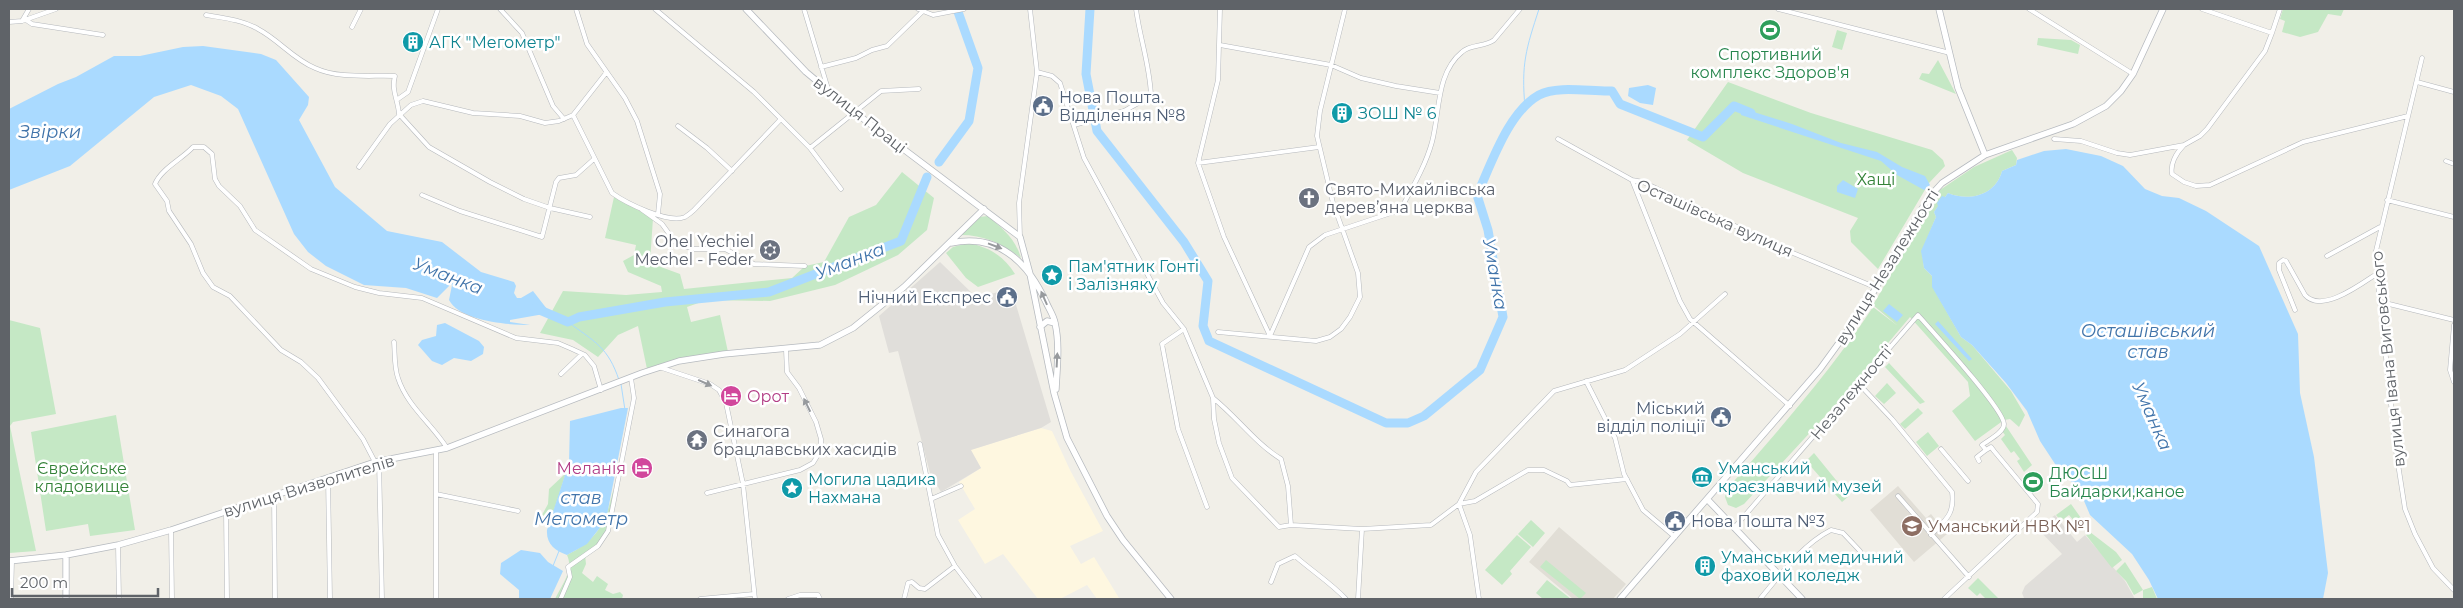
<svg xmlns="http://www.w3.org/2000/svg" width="2463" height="608" font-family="Montserrat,sans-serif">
  <rect width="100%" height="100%" fill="#f1efe8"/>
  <path fill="#fef7e0" d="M1041,428l11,3 18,39 33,61 -33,15 11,18 13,-7 25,41 -2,1h-20l-10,-14 -27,14h-22l-35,-45 -18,10 -27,-44 17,-11 -16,-27 22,-14 -11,-18z"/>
  <path fill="#e0deda" d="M940,262l35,34 6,1 30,-9 40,134 -10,6 -70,22 10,18 -40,24 -11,-19 -32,-122 -9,2 -10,-37z
    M2055,515l22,27 8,-7 40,46 10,18 -111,-1 -2,-5 3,-7 37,-32 -25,-26z"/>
  <path fill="#e1ded6" d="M1898,486l28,32 5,-4 16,20 -33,28 -44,-52z
    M1559,527l67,57 -13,15h-40l-44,-37z"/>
  <path fill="#c5e8c5" d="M2283,9h61l-3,7 -13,-2 -10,18 -18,5 -18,-5 3,-11 -5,-2z
    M1837,30l10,3 -5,17 -10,-3z
    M2038,38l33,2 9,5 -2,9 -41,-9z
    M1938,60l18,34 -37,-15 3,-6 7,1z
    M1728,82l83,31 121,37 11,10 2,6 -16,17 -51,86 -27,-27 -1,-11 8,-13 -115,-45 -56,-33z
    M2012,150l5,8 -1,7 -14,6c-6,24 -33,31 -54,22l-14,19 2,5 -14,34 2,17 8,8 3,15 26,46 11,8 39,46 14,24 -6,12 -9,-8 -6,1 -29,21 -23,-30 18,-15 -2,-14 -58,-65 -70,83 -96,104 -8,4 -8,-3 -3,-8 2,-8c52,-59 103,-117 146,-182l25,19 -25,-21 67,-115 34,-23z
    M902,172l32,26 -7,32 -29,25 -63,30 -65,16 -63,-1 -20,7 4,15 29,-7 8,37 -81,17 -9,-43 -20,9 -20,22 -25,-17 -33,-7 23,-42 63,4 36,-3 -1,-6 -33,-14 -5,-11 11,-6 2,-10 -31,-7 9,-41 39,21 -3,45 30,11 4,15 108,-11 13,-12 19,-4 25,-45 27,-12z
    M988,216c15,13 27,22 33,42 -18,-14 -37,-23 -60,-23l18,-18z
    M968,243c21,4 36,13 47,31l-37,13 -12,-9 -20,-25 7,-6z
    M9,320l31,8 16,86 -43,8 -3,4 26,125 -27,2z
    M1889,363l36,39 -5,2 -35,-37z
    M1887,383l9,10 -12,11 -9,-8z
    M1918,408l5,5 -18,16 -5,-5z
    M116,415l19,115 -45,6 -2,-12 -42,7 -15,-99z
    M2006,426l26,39 -8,7 -7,-11 3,-2 -6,-8 -3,2 -10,-14 4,-4 -3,-4z
    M1928,432l11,14 -12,10 -11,-14z
    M1814,453l35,43 -7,6 -36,-41z
    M566,473l-15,46 -9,-4 6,-11 1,-15z
    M613,491l3,1 -10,46 -21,17 1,9 -4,9 11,9 4,-6 11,8 -3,6 8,4 7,-2 3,3 -1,4h-67c7,-14 19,-29 12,-44 31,-16 38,-31 46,-64z
    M2071,504l10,14 -6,4 -6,-7 -8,6 -5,-6z
    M1531,520l14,13 -12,14 -15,-13z
    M2090,532l26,20 6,8 -10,8 -26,-33z
    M1517,535l14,12 -21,24 2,3 -10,11 -17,-15z
    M1546,560l40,33 -6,6 -40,-32z
    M2125,562l18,28 9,-3 5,12h-14v-9l-9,5 -8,-14 -10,-10z
    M1978,578l21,21h-13l-6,-6 -3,3 -9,-8z
    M1547,580l24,19h-28l-7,-6z"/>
  <path fill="#aadaff" d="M203,46l58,8 15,6 33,37 -1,8 -9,15 36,67 52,44 55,11 39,30 33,10 2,4 -2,7 3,5h4l12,-7 14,18 -3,5 -34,6v2l20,3c-22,0 -70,-4 -81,-25l3,-15 -1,-1 -14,14 -31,-10 -42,-3 -38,-19 -18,-14 -14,-18 -56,-125 -17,-13 -30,-11 -37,12 -84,69 -61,24v-81l49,-25 18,-7 38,-21h26l43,-9z
    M1648,85l8,3 -3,17 -13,-2 -12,-7 1,-8z
    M1741,108l51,16 49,19 36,9 25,15 23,9 5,9 -6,5 -27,-15 -16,-14 -140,-46z
    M2066,149l35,7 22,10 22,23 17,7 17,2 27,13 53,35 39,88 2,59 14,64 14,116 -5,26h-165l-9,-19 -17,-26 -42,-39 -11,-26 -20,-19 -19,-29 -13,-30 -21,-28 -34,-38 -11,-8 -29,-50v-11l-8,-8 -3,-17 15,-34 -2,-5 4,-6 -1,-3 5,-7 3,1 3,-4c21,9 48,2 54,-22l14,-6 1,-5 27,-9z
    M1843,180l15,9 -3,9 -18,-6v-6z
    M1889,304l14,11 -6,7 -14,-11z
    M1938,321l34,38 -3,2 -34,-37z
    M445,323l34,18 5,6 -1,7 -12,7 -17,-3 -12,7 -10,-4 -14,-16 4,-5 14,-4 1,-11z
    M621,408h7l-22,112 -19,24 -20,11c-12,-4 -21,-11 -20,-25l22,-67 1,-42z
    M521,550l19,3 8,9 15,9 -13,28h-31v-9l-19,-16 1,-11z"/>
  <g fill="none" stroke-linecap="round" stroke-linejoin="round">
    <path stroke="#aadaff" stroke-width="1" d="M1525,107c-4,-43 1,-58 14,-98
      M568,322c27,20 40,25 51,58
      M621,384l4,26
      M553,566l6,-15"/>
    <path stroke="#aadaff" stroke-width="9" d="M1090,9l-4,65 11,57 87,111 24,39 -5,45 6,15 177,82h22l16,-7 56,-46 23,-53 -15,-87 -11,-35c14,-30 31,-83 62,-100 19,-10 52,-3 73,-4l8,13 83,33 31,-31 17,7
      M939,162l30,-41 9,-53 -21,-59
      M535,308l33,14 11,-5 86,-15 104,-10 132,-51 26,-64"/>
    <g stroke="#b5b8bc" stroke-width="5">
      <path id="street" d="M500,9l22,24 31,73 11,13
        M576,9l11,35 38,54 12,23 23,73 -2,20
        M655,9l99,83 56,56 31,41
        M804,9l24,80
        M918,9l15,6 31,-6
        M1220,9l-2,71 -20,83 26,74 46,99
        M1778,9l172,44
        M2029,9l104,65
        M2202,9l70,24 8,-24
        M206,15c18,3 37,5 52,14 21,11 35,30 57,39 24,11 55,7 80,8 -4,14 3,24 4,38l30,33 61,35 34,17 26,9 40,9
        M26,20l6,4 71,11
        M22,21l7,-12
        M9,22l13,-1 34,-12
        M352,27l9,-18
        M1220,45l111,20 30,13 35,8 44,7
        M2422,58l-47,197 21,196 9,58 10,25 18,34 21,22
        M821,67l35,-9 16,-8 15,-4 35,-34
        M1037,72l15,4 8,7 24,75 79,145 21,26 29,69 1,21 5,24 13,35 47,49 12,-2 71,4 69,-4 28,-21 17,-32 78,-81 71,-21 55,-36 45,-40
        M2417,82l37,10
        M398,99l10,-7 30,-83
        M573,115l39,78c14,10 56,31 73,24 3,-2 7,-5 9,-7l87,-91
        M1074,125l50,-14 27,-15c-1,-30 -11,-57 -15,-87
        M678,126l29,22 25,23
        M1558,139l74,41 11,2 138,66 96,40
        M2054,139l27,2 36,12 13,2 54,-10 16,-9 7,-7 58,-78 7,-18
        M2184,145c-8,8 -14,19 -12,29l12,8 12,4 14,-1 93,-43 105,-26
        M810,148l71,-57 38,-2
        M2446,161l8,3
        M1198,163l121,-16
        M359,167l31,-43 21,-19 12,-4 50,12 47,3 25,7 14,-2 14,-6 33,-42
        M1632,180l48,121 10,18 100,87
        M422,195l38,16 82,26 14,-55 3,-4 17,-3 18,-16
        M2387,200l67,17
        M641,209l21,15 13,18 9,4 11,3h30l29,15 51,2
        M1020,237l-1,-34 18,-131 -7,-63
        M2327,256l53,-29
        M2381,302l73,18
        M2295,310l-16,-40v-7l4,-3 3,1 19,34c17,19 56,-11 73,-22
        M2454,325l-4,45 4,12
        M1184,329l-22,15 16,85 29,78
        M1218,332l98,9 14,-4 11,-8 9,-12 10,-20 -2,-24 -25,-70 -16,-67 3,-25 25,-102
        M1270,336l39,-89 16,-12 72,-24 6,-6c11,-20 23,-41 29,-63 8,-30 4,-69 30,-90 8,-8 23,-5 32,-12l26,-31
        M394,342c1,11 0,25 4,36 9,28 34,46 49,70
        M659,367l51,17 9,6 7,13 17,81 12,115
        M561,374l21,-20
        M1586,381l29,57 9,36 19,36 32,27
        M1859,384l33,35 60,73c3,23 -7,28 -21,43
        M1213,398c24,19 42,45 68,61l7,27 3,39
        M920,444l18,91 17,31 25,33
        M1941,449l27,32
        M379,461l3,138
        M1979,461l-2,-4 9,-7
        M375,462l-12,-23 -45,-61 -17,-16 -20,-12 -51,-54 -17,-9 -10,-14 -12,-29 -22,-33 -2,-10 -12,-17c6,-15 27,-25 38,-37h11l8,7 3,25 4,7 21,20 15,24 56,39 44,18 24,6 43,5 94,40 42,5 14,6 13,6 9,11 7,24
        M328,478l2,121
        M707,493l93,-23 13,-7 8,-13v-11l-5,-17 -17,-34 -12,-16 -1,-22
        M436,494l82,17
        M274,495l1,104
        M1898,496l71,81
        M931,499l30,-13
        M1459,504l16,-3 53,-31h16l23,11 3,4 57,-6
        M1459,504l11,31 9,64
        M226,511l1,88
        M1734,528l184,-213c14,16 85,93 86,109 0,9 -16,16 -22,21l4,5 5,-3 3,4 44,53 -1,8 -93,87
        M171,530l1,69
        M118,545l1,54
        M1271,582l7,-18 17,-8c17,15 36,27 51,43
        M561,598l9,-21 -2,-10 30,-21 10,-15 26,-133 -3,-20
        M11,599l1,-38
        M436,599v-148
        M700,599l54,-5
        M788,599l12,-4h18l2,4
        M904,599l4,-16 4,-1 7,6 6,1 30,-23
        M1358,599l4,-70
        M1760,599c20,-24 43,-55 71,-69l12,3 17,18"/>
    </g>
    <g stroke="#b6babf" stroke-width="7">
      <path id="secondary" d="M746,9l60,63 47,39 167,126 10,37 24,119 13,45 40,78 16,24 48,59
        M1939,9l19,79 27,67
        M951,243c47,-10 76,18 95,59 3,7 8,14 9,21 5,21 2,45 1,66
        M1040,327l7,-6 8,2
        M1708,500l94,99
        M9,561l57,-6 52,-10 53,-15 204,-68 72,-14 195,-75 37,-12 45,-7 96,-9 33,-17 51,-41 80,-78
        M66,599v-44
        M1620,599l200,-230 45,-62 40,-71 25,-40 12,-13 43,-28 88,-31 33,-18 15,-15 12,-17 30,-65"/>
    </g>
    <use href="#street" stroke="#fff" stroke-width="4"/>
    <use href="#secondary" stroke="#fff" stroke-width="5.5"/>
  </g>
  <defs><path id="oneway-solid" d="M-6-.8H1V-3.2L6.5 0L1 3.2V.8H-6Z" transform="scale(1.25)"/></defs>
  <g fill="#979a9d">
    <use href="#oneway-solid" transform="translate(995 246) rotate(21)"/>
    <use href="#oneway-solid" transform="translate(1044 298) rotate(-114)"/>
    <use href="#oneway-solid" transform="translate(1057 360) rotate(-87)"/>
    <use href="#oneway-solid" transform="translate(705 383) rotate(24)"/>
    <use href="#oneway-solid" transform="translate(807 405) rotate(-116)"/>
  </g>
  <defs>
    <g id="stadium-disc" transform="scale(1.125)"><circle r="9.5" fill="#2e9e5b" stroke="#fff"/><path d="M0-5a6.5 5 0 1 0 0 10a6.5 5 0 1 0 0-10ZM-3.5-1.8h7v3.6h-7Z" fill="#fff"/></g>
    <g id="building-disc" transform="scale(1.125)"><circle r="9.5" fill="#0f9aa8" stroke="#fff"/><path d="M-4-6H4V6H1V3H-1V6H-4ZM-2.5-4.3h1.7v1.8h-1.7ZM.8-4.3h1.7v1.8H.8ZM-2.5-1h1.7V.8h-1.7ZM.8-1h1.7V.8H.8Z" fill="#fff"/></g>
    <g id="civic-disc" transform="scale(1.125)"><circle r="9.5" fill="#5c6f8a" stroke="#fff"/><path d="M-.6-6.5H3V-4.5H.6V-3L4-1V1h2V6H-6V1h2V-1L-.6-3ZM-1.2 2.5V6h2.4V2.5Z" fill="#fff"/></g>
    <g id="church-disc" transform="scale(1.125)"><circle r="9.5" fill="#6b7280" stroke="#fff"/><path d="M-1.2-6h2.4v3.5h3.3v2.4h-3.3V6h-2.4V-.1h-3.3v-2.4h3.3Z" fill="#fff"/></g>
    <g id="synagogue-disc" transform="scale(1.125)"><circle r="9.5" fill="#6b7280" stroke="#fff"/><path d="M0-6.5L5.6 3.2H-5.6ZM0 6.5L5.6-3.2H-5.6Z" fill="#fff"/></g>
    <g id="sight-disc" transform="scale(1.125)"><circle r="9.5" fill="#0f9aa8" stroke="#fff"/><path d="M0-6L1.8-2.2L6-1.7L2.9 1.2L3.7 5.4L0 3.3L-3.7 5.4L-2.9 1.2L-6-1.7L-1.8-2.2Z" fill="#fff"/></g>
    <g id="hotel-disc" transform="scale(1.125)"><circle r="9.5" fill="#d1479c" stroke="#fff"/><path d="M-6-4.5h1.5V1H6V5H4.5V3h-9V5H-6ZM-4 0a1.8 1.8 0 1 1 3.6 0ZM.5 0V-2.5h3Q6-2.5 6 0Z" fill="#fff"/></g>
    <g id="temple-disc" transform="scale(1.125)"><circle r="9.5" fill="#6b7280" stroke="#fff"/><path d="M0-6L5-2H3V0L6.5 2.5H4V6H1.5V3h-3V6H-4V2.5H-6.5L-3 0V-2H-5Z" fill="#fff"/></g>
    <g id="museum-disc" transform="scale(1.125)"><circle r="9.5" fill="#0f9aa8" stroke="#fff"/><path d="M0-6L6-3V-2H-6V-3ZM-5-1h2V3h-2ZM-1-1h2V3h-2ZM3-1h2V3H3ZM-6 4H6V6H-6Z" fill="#fff"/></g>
    <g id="school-disc" transform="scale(1.125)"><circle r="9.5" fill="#8d6e63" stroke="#fff"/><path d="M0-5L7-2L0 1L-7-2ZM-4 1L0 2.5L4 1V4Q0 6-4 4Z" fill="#fff"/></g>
  </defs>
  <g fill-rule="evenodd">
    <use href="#stadium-disc" x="1770" y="30"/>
    <use href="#building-disc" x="413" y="42"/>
    <use href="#civic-disc" x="1043" y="106"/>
    <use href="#building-disc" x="1342" y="113"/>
    <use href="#church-disc" x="1309" y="198"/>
    <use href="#synagogue-disc" x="770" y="250"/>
    <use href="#sight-disc" x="1052" y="275"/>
    <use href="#civic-disc" x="1007" y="297"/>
    <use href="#hotel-disc" x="731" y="396"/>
    <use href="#civic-disc" x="1721" y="417"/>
    <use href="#temple-disc" x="697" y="440"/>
    <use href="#hotel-disc" x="642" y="468"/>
    <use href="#museum-disc" x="1702" y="477"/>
    <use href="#stadium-disc" x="2033" y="482"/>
    <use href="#sight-disc" x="792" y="488"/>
    <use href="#civic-disc" x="1675" y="521"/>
    <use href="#school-disc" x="1912" y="526"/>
    <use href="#building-disc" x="1705" y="566"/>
  </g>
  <g text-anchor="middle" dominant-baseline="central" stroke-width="5" stroke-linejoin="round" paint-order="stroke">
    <g font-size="16" fill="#0d838f" stroke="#fff" text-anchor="start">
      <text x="429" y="42">АГК "Мегометр"</text>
      <text x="1358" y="113">ЗОШ № 6</text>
      <text x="1068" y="266">Пам'ятник Гонті<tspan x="1068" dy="18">і Залізняку</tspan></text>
      <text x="1718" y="468">Уманський<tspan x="1718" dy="18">краєзнавчий музей</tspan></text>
      <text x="808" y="479">Могила цадика<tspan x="808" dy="18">Нахмана</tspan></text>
      <text x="1721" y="557">Уманський медичний<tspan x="1721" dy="18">фаховий коледж</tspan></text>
    </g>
    <g font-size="16" fill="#27864d" stroke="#fff">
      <text x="1770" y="54">Спортивний<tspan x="1770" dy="18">комплекс Здоров'я</tspan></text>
      <text x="2049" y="473" text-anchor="start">ДЮСШ<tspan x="2049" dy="18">Байдарки,каное</tspan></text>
    </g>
    <g font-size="16" fill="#4e5e75" stroke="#fff" text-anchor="start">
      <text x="1059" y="97">Нова Пошта.<tspan x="1059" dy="18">Відділення №8</tspan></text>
      <text x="991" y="297" text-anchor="end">Нічний Експрес</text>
      <text x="1705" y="408" text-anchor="end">Міський<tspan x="1705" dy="18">відділ поліції</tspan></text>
      <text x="1691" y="521">Нова Пошта №3</text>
    </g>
    <g font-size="16" fill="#5f6368" stroke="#fff">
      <text transform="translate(860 115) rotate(38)">вулиця Праці</text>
      <text transform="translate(1715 218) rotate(24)">Осташівська вулиця</text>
      <text transform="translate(1887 267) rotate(-58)">вулиця Незалежності</text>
      <text transform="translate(2388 359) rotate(-96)">вулиця Івана Виговського</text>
      <text transform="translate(1852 392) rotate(-50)">Незалежності'</text>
      <text transform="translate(309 486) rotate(-17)">вулиця Визволителів</text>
    </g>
    <g font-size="16" fill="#348238" stroke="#fff">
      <text x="1876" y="179">Хащі</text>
      <text x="82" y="468">Єврейське<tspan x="82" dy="18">кладовище</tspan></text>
    </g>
    <g font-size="16" fill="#5b616d" stroke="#fff" text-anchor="start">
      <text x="1325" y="189">Свято-Михайлівська<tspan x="1325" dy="18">деревʼяна церква</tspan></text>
      <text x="754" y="241" text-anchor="end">Ohel Yechiel<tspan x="754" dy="18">Mechel - Feder</tspan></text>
      <text x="713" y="431">Синагога<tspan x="713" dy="18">брацлавських хасидів</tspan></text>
    </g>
    <g font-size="16" fill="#b23c85" stroke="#fff" text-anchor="start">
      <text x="747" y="396">Орот</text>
      <text x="626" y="468" text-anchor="end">Меланія</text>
    </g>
    <g font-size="16" fill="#785e54" stroke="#fff" text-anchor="start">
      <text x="1928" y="526">Уманський НВК №1</text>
    </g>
    <g font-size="18" font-style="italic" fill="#4174aa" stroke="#fff">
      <text x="50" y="132">Звірки</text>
      <text transform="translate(850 261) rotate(-21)">Уманка</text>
      <text transform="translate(1495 274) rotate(80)">Уманка</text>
      <text transform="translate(448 276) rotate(21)">Уманка</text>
      <text x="2148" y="331">Осташівський<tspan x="2148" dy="21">став</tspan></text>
      <text transform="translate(2152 416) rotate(66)">Уманка</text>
      <text x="581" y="498">став<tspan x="581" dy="21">Мегометр</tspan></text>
    </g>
  </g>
  <rect width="2463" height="608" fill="none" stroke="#5f6368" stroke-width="20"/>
  <path d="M12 588v8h146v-8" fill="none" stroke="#5f6368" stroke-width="2.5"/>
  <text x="20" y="588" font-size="15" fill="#5f6368" stroke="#ffffff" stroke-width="4" paint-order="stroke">200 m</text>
</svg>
